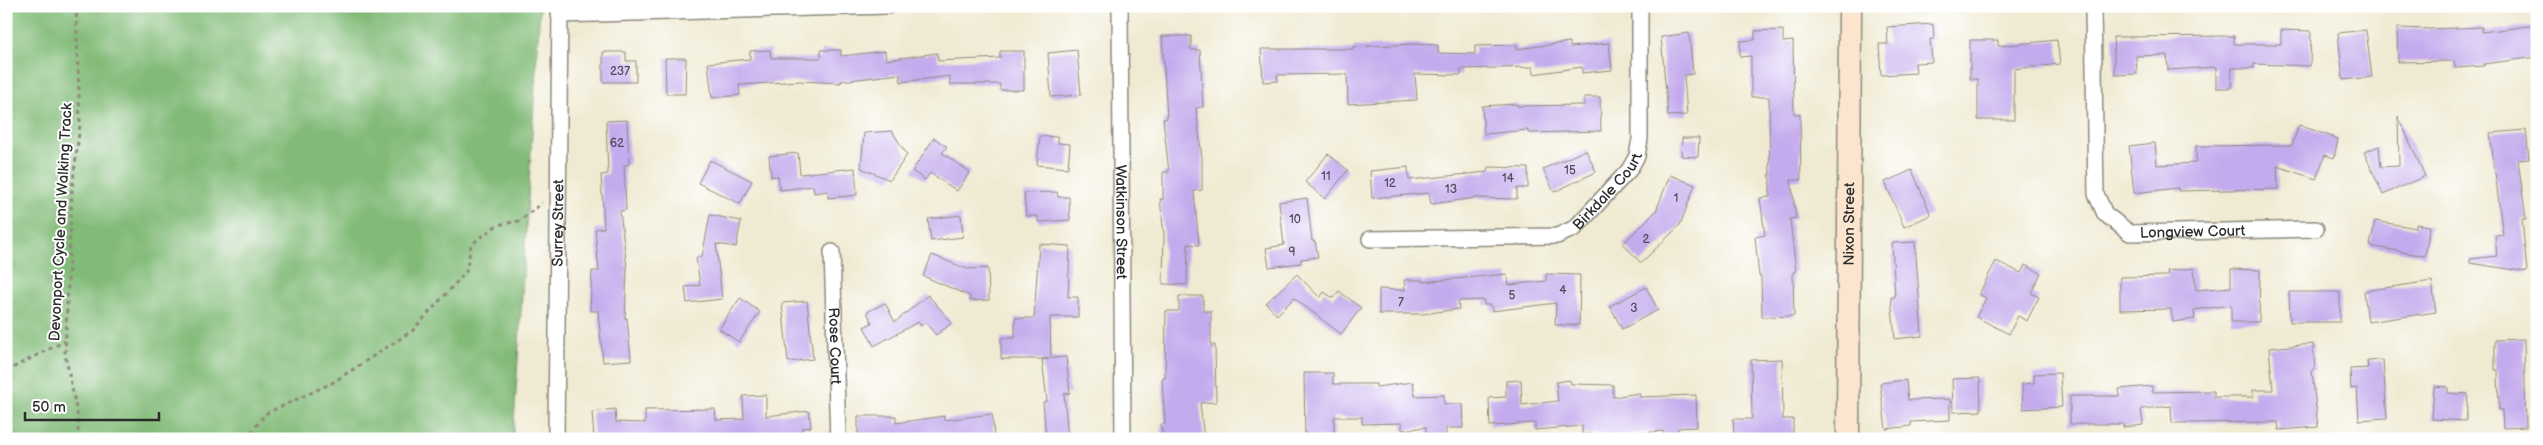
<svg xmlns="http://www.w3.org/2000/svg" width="2543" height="445" font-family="'Balsamiq Sans',sans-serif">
  <rect width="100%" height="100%" fill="#fff"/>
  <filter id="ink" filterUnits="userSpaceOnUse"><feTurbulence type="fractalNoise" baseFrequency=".02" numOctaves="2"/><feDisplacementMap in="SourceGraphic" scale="10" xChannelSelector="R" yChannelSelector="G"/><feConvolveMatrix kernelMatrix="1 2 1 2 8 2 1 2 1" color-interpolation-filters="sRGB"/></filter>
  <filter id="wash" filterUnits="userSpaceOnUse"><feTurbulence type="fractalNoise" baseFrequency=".0096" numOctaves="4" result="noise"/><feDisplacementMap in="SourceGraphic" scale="20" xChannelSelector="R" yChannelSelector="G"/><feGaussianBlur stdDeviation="1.12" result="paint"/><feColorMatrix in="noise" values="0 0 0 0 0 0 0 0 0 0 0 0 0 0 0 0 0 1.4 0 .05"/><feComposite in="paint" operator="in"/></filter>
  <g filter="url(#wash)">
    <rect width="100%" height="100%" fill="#efead1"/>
    <path fill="#82bb78" stroke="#567352" d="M6,6h534l-27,433h-507z"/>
    <g id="blocks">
      <path fill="#c4abed" d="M1933,24l1,15h-4l2,23 -17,1 1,10 -35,2 -2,-31h9l-1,-17z
        M2537,25v32l-53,7v2l-29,2 -1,-7 -56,1 -1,-34 33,1 52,-2v5z
        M1783,30v12l10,-1 1,73h6l1,66h-10l5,38 -6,1 6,53h-3l1,44 -32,1 -1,-41h-2l-4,-39 10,-2 -5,-37 10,-1 -1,-100h-18v-41l-11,1v-16l15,-1v-9z
        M2281,30l30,1 -1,35 -56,-2v4h-22l-1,20h-15v-21l-48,3 -1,-15 -31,1 1,18 -22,1 -2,-38 121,-1v8h47z
        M2366,30l6,47 -29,3 -5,-47z
        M1689,33l4,41 -9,1 3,40 -19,1 -7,-79z
        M1162,36h29v14h9l3,57 -7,1 6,50v32l-8,1 5,54 -11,-1 -1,41 -24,-1 1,-49 -4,-36h3v-27h6l-6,-53 4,-1z
        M1970,40h28v6l59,-6 3,24 -46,5v51h-36v-41h-8z
        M1570,42v5l39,-4 3,27 -30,3v-6l-48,7 -1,-7 -72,2v6l-46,-1 2,26 -69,4 -1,-30 -70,1 1,6 -15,1 -2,-33h92v-2l60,-3 25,1v8l37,1v-8l42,-1v4z
        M770,50l1,8h50v-8h20v6l44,-5 1,9 51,-7 1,8 62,-3v-7h24v39h-24v-6h-50v-8l-49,6 -1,-8 -59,7v2l-41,-2 -61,4 1,10 -28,3 -4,-35 42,-4v-8z
        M1077,50l4,45 -30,2 -3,-44z
        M603,52h23v9h10v21h-33z
        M665,58h21l-1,36h-19z
        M1584,97h16l1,34 -73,2v-3l-44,4 -2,-28 35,-2v2l67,-1z
        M2398,116l27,60 -42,19 -19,-43 15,-6 2,21 18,-1z
        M627,120l2,45h-5l2,45 -6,1 7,57 -2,51 2,-1 4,42 -28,2 -5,-51h-8l2,-40h7l-4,-42 9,-1 -3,-53 7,-1 -2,-53z
        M2299,125l39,14 -4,19 -9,-3 -9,24 -39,-13 1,23 -100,2v-3l-44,5 -5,-47 26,-3 2,22 39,-2v-17l96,-1z
        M2526,130l3,29 -11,1 8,59h-4l5,53 -57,-9v-4l27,-3 -2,-20 8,-1 -13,-102z
        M892,131l15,24 -17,25 -29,-12 3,-35z
        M1040,136l18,1v6l12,1 -2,24 -31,-3z
        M934,138l13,9 -5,6 28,19 -13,19 -27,-18 -5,7 -13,-9z
        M1682,138h17l-1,19 -17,-1z
        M1586,150l10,22 -42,20 -11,-23z
        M798,153l2,21 55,-6 2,27 -29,3v-7l-14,2 -1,-7 -33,4 -2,-14 -7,1 -2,-21z
        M1328,154l20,16 -23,29 -20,-17z
        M710,160l42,21 -12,23 -42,-21z
        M1408,167l1,13 78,-8 1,-5 40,1v20h-11v11l-41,-1 -45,6 -2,-11 -57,5 -2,-27z
        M1912,170l19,45 -27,12 -19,-45z
        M1670,175l25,10 -15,40 -39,38 -18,-19 33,-33z
        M1057,192l1,5h11l1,23 -32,2v-6h-12l-2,-23z
        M1307,198l5,43h3l3,16 -17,2v4l-32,4 -3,-19 18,-3 -5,-43z
        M710,215l31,6 -5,26 -20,-3 6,55 -35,4 -2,-16 15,-2 -4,-27 6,-1z
        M961,215l2,22 -32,4 -3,-22z
        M2375,221l41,7v-4l14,2 -5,30 -55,-10z
        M1915,242l7,94 -27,3 -4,-42h4l-3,-54z
        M1039,244l31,2 -2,51h10v20h-28l1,41 15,-1 4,36 -6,1 4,45h-22l-3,-37 4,-1 -5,-42h7h-48v-21h14v-20h19z
        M932,255l35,14 21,-1 1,32 -19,1v-5l-47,-20z
        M1996,261l25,12 4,-8 16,8 -10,20 8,4 -12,24 -9,-5 -9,18 -33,-17 10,-19 -7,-4z
        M2194,268l2,22 35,-3v-18l29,1 -1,52h-28v-17l-37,5 1,9 -22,3 -2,-13 -51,1v-33l48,-1 -1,-5z
        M1297,274l23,24 4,-6 9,6 6,-7 22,17 -20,26 -47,-36 -17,17 -11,-12z
        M1507,274l2,11 37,-4v-7l34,1 -1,50h-24l1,-22 -64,8 -1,-6h-7v-5l-26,1 1,8 -37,5h-43v-25l26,1 -1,-10h18v2z
        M2432,281l4,31 -68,10 -4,-31z
        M1646,287l12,23 -36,19 -12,-23z
        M2289,292h51v30h-50z
        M928,295l24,28 -16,12 -11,-13 -4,4 -3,-4 -44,24 -10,-19 8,-4 -5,-11 18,-9 10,19z
        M1179,296h24v15h8v35l4,-1 1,57 -16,1 4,36h-41l-2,-15h4l-3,-45 3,-1 1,-67h13z
        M740,298l20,14 -21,30 -20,-13z
        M807,301l6,58 -25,3 -6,-59z
        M2524,339l2,88 -23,1 -1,-18h-3l-1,-40h-3v-30z
        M2313,344l2,26 -3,1 6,56 -39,3 -1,-8 -106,1 -1,-17 -30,3 2,16 -20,2v-3h-53v-28h50l-1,-7 33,-3v6l62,-1v6h39v-7h20l-4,-42z
        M1782,359l1,60h10v20h-59l-1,-20h19l-1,-59z
        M2383,360l4,58 -28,2 -2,-32 -6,1 -1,-20 18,-1 -1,-7z
        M1304,373h29v11h43v3l37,-5 2,14 29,-1v9h18l1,24h-17v8l-20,1v-10l-24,3v-7l-40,1v-7h-28v20l-29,1z
        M2060,373l2,34 -39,2 -1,-25 12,-1v-9z
        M1980,378l1,33 -28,1 -1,-33z
        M1521,380l1,25 36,-4 -2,-19 14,-2 1,4 42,1v12l26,-4 1,4 56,-2 1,32 -19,1v6l-14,1 -1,-4 -38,4 -43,-1v-8l-47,4v-7l-45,3 -1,-28 17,-1v-16z
        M1906,380l2,20 42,-1v21l-39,2v4l-25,3 -6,-46z
        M2434,386l14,1v6l20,1 -2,27 -34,-2z
        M766,395v21l43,-5 2,16 -9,1 1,11h-209l-2,-27 23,-3 1,13 29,1v-13l70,-1 1,11 28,-1 -1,-23z
        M992,414l2,22 -18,3h-19v-3l-19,3h-80v-23h38v7l48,-7v4z"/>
    </g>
  </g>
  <g filter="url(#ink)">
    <use href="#blocks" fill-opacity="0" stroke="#8d8a7e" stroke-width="1"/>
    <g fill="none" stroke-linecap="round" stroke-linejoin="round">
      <g stroke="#8d8a7e" stroke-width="18">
        <g id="street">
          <path id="s1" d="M1120,6l3,433"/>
          <path id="s2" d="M2093,6l3,188 9,20 25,19 186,-4"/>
          <path d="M559,15l329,-9"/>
          <path id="s3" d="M1370,239l187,-3 18,-8 54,-58 8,-14 3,-17v-133"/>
          <path id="s4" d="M832,252l6,187"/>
          <path id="s5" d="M556,439l4,-433"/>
        </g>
      </g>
      <g stroke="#8d8a7e" stroke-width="25">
        <g id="secondary">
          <path id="s6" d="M1848,439l2,-429"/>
        </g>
      </g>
      <path stroke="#8d8a7e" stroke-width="3" stroke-dasharray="4 4" stroke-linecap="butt" d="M76,6l4,119 -8,64 -7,165 13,64v21
        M6,371l59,-30
        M246,439l19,-25 67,-31 80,-52 54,-59 5,-27 26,-20 22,-4 23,-18"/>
      <use href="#street" stroke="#fff" stroke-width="15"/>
      <use href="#secondary" stroke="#fbe5cf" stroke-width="22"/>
    </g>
  </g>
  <g text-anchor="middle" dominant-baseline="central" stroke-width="4" stroke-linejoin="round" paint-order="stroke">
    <g font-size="12" fill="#514b5c">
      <text x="620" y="71">237</text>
      <text x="617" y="143">62</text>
      <text x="1570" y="170">15</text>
      <text x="1326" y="176">11</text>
      <text x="1508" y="178">14</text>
      <text x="1390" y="183">12</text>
      <text x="1451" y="189">13</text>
      <text x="1676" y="198">1</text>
      <text x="1295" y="219">10</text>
      <text x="1646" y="239">2</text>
      <text x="1292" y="252">9</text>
      <text x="1563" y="290">4</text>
      <text x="1512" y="295">5</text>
      <text x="1401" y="302">7</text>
      <text x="1634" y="308">3</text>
    </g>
    <g font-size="15" fill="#2b2b2b" stroke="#fff">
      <text stroke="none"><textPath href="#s3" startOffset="256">Birkdale Court</textPath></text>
      <text transform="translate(61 222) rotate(-87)">Devonport Cycle and Walking Track</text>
      <text stroke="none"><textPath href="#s1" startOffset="216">Watkinson Street</textPath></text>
      <text stroke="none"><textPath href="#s5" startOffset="216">Surrey Street</textPath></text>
      <text stroke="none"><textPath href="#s6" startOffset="215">Nixon Street</textPath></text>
      <text stroke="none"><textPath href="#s2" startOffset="304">Longview Court</textPath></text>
      <text stroke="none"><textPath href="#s4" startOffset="94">Rose Court</textPath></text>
    </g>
  </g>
  <rect width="2543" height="445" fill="none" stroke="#fff" stroke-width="25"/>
  <path d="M25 412v8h134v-8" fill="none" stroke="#2b2b2b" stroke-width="2.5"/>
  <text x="32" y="412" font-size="15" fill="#2b2b2b" stroke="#ffffff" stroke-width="4" paint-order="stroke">50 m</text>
</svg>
